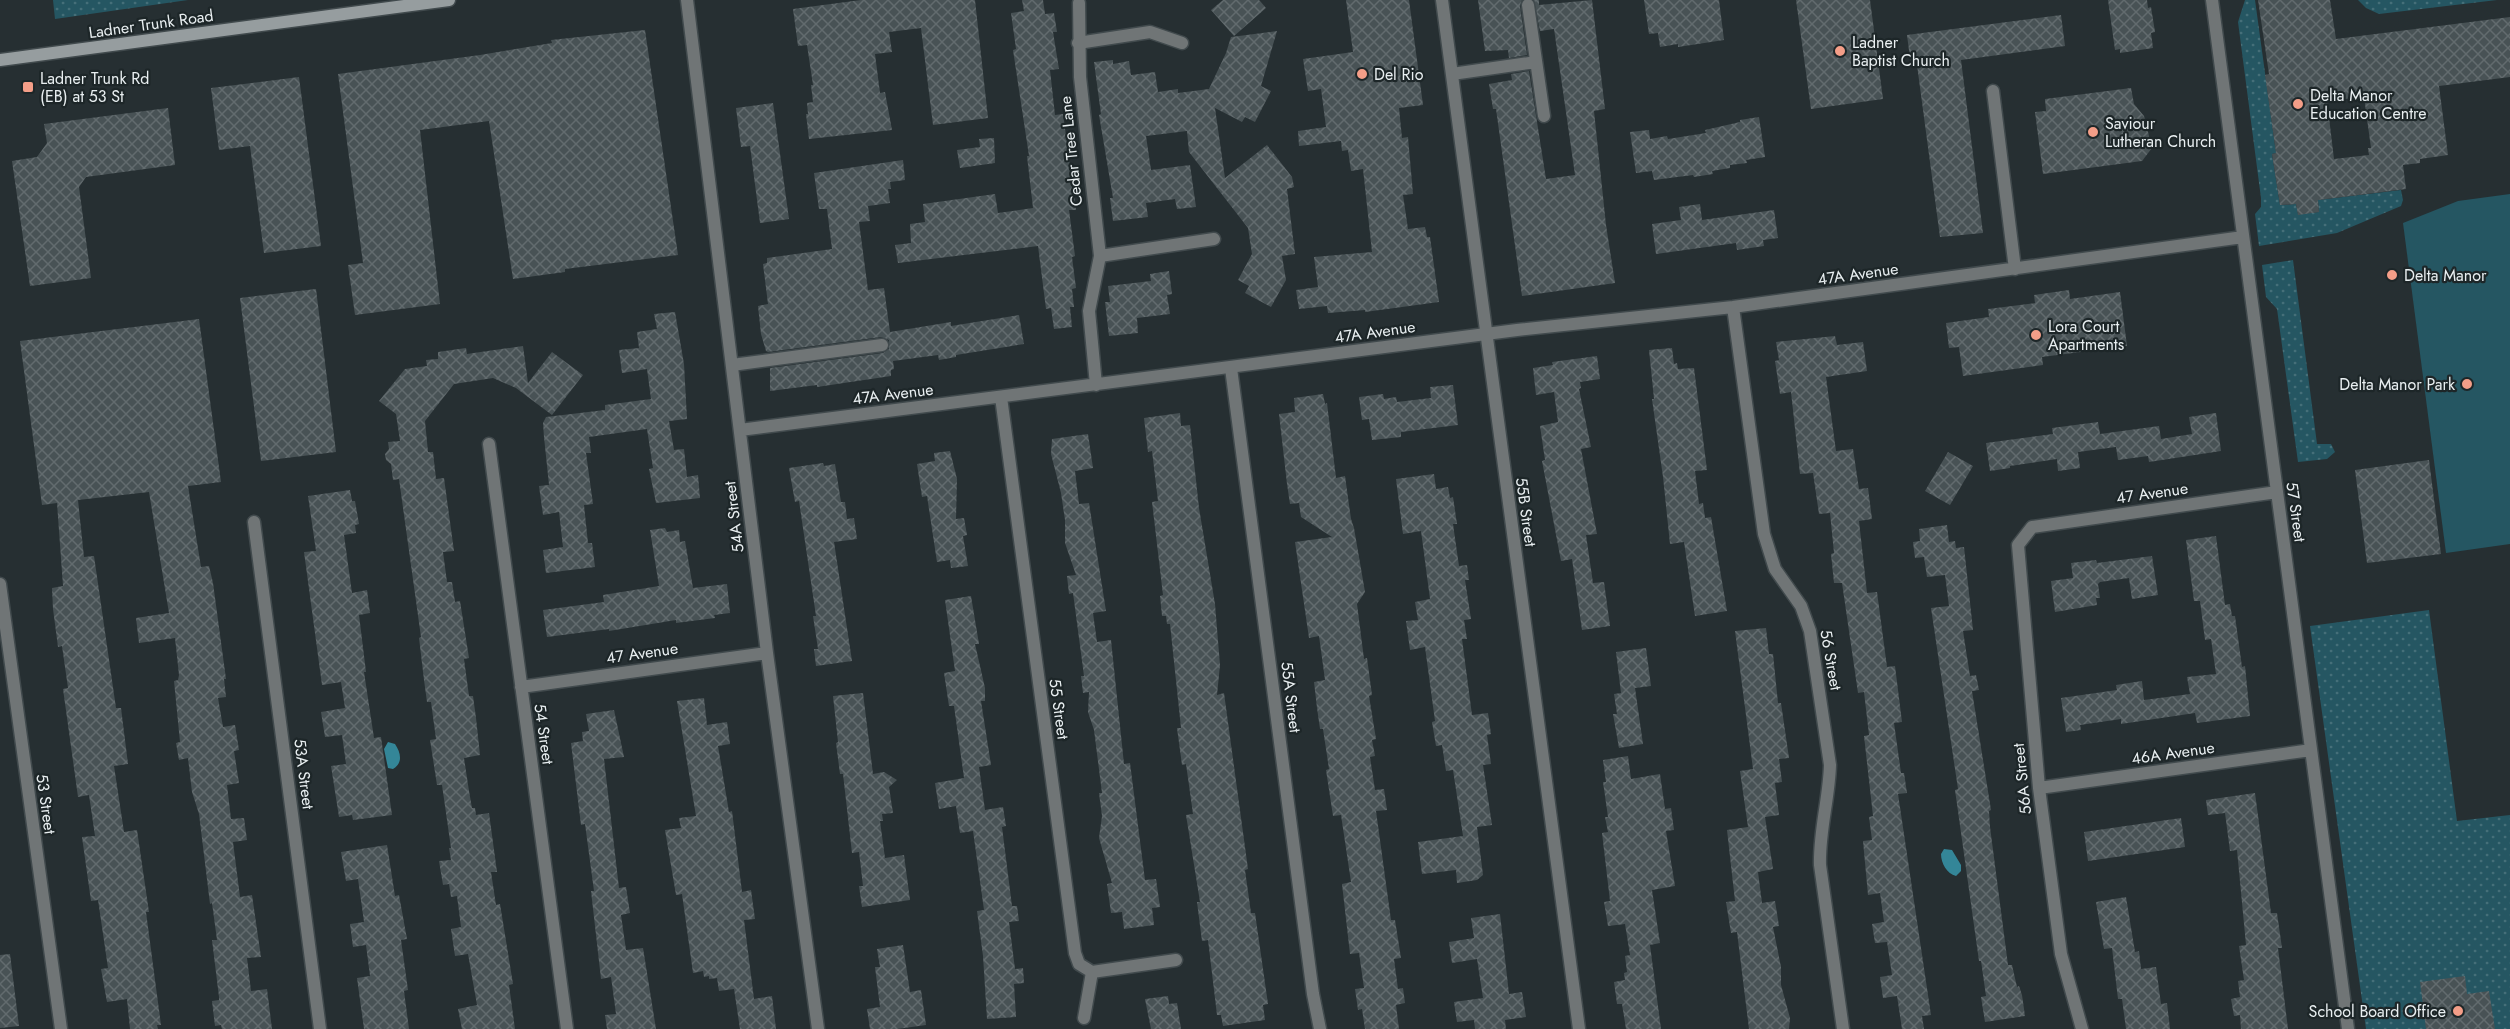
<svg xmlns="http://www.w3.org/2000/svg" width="2510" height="1029" font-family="Jost,sans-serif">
  <defs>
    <pattern id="grass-dots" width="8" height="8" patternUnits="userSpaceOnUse" patternTransform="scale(1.5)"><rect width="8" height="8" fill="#255662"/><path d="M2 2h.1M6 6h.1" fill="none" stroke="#456f79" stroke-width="1.8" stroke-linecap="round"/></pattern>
    <pattern id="building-cross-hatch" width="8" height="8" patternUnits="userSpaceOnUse" patternTransform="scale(1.5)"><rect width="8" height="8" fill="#485255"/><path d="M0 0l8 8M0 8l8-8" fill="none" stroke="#626b6e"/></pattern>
  </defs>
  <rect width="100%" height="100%" fill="#262f32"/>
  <path fill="url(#grass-dots)" d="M53,0h135l-133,19z
    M2245,0h10l21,153 -4,1 8,51 16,-1 2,10 21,-2 -1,-12 83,-10 2,10 -2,6 -64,27 -78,13 -4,-32 6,-7v-9l-23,-176z
    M2358,0h139l-118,14 -13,-6z
    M2293,260l24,184h14l4,8 -8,7 -29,3 -21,-153 -11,-12 -4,-32z
    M2429,610l28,211 53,-6v214h-144l-56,-403z"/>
  <path fill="#255662" d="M2510,194v350l-64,9 -43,-330 55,-22z"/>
  <path fill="#348698" d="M388,742l7,2c6,9 8,19 -2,25l-5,-1 -4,-19z
    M1944,849l8,1 9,15v6l-5,5c-9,-2 -15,-13 -15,-22z"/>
  <path fill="url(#building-cross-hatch)" fill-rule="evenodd" d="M861,0h114l13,118 -55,7 -12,-97 -32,4 3,20 -17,2 5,39 5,-1 7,38 -83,9 -3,-25h2l-1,-11 6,-1 -2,-17h2l-6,-40 -9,1 -5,-37z
    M1022,0h21l2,14 9,-1 3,19h-4l6,37 -9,1 5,45 8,-1 13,96h-7l6,46 -3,1 4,31 -4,1 2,18h-4l2,20 -18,2 -3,-21 -5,1 -8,-63 -140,17 -3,-18 16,-2 -1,-19 15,-2 -2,-18 72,-10 3,19 35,-5 -6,-52h2l-16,-106 3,-1 -5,-36 13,-2z
    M1223,0h36l7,8 -32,28 -23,-26z
    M1346,0h63l14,105 -24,3 3,30 6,-1 5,57 -10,1 5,34 17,-2 2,10h3l9,65 -74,10v-2l-37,3 -1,-7 -28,3 -3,-19 22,-3 -4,-30 58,-5 -9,-83 -12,2 -3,-21 -6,1 -1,-10 -42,5 -1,-15 28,-4 -5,-38 -13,2 -5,-32 50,-7z
    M1478,0h44l-2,6 7,49 -18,3 -1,-8 -23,1z
    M1534,0h5v5l53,-5 13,109 -11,2 12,114 9,58 -93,13 -26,-187h-3l-4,-25 23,-4 -1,-6 18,-3 17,108 29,-4 -21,-146 -14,2z
    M1644,0h75l5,40 -46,7v-3l-18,3 -2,-14 -9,1z
    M1796,0h74l13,99 -72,10z
    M2108,0h39l1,8 3,-1 4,25 -4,1 2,15 -33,5v-4l-5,1z
    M2258,0h72l6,39 174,-22v60l-71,9 9,69 -28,4v4l-17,2 3,24 -88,11 1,12 -21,3 -2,-11 -16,1 -8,-51 4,-1 -11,-78 4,-1zM2364,97l7,51h-3l1,7 -35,4 -7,-58z
    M2061,15l4,31 -104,14 22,173 -43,4 -23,-172 -6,1 -4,-31z
    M645,30l33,225 -113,14v3l-52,7 -24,-158 -69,9 20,174 -85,11 -7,-50 15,-2 -25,-189 142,-19 72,-12 -1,-3z
    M1277,31l-16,55 10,5 -16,31 -10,-5 -3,5 -27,-14 10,70 42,-33 25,32 2,10 -7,2 8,65 -13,2 4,24 -15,27 -26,-14 4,-7 -11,-6 14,-26 -4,-26 -59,-76 -2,-21 -41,5 5,34 39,-5 6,42 -19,2 -2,-10 -29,4 2,14 -35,4 -3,-23h3l-14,-83 2,-1 -7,-52 19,-2v4l16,-3 2,14 24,-3 3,20 20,-3v4l31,-4 17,-36 5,-16z
    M299,77l22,169 -57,7 -14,-107 -31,4 -8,-62z
    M2131,88l3,16 10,12 8,32 -10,13 -99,13 -8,-62 11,-1 -1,-12z
    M773,103l16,116 -29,4 -10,-77 -9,1 -5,-39z
    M168,108l7,57 -89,12 -7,10 12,91 -61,8 -18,-125 25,-4 10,-14 -3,-19z
    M1759,117l6,40 -19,3 1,3 -17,2v3l-18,3 1,3 -19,3 -1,-2 -39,5 -2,-9 -16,2 -6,-41 19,-2 1,9 17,-3 1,3 38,-6 -1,-3 35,-8v-2z
    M994,138l1,25 -35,5 -3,-18 23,-3 -1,-8z
    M903,160l2,20 -15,2 1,7h-3l2,14 -22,3 2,15 -11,1 9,68 16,-2 6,44 61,-10v4l68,-11 5,29 -68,11v2l-17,3 -1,-5 -45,6 1,8 -3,1v6l-74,11v-2l-47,6v-23l113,-15 6,-4v-9l-8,-3 -113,15 -2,-1 -5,-17 -3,-28 10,-2 -5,-40 4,-1v-5l65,-9 -5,-40h-8l-5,-36z
    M1700,204l2,16 72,-10 4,28 -15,2 1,6 -27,4 -1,-7 -80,11 -4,-30 29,-4 -2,-13z
    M1169,271l3,23 -5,1 3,19 -33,4 1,15 -29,3 -4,-34h5l-2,-16 43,-5 -1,-7z
    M316,289l20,163 -75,9 -21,-163z
    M2069,290l1,9 50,-7 7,54 -85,11 1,8 -80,11 -4,-29 -10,1 -3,-25 43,-6 -1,-8 47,-6 -1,-8z
    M675,312l9,52 3,55 -18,2 5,29 10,-1 3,28 11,-2 2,23 -44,5 -7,-34 4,-1 -6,-39 -58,8 2,16h-5l7,51 -9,1 4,38h4l3,24 -49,6 -3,-23 20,-3 -4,-35 -16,3 -4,-29 10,-1 -5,-48 -1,-14 3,-6 59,-7v-5l46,-6 -4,-30 -25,4 -3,-23 20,-2 -2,-16 20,-3 -3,-15z
    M199,319l22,163 -33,4 13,81 8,-1 4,17 13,96h-2l2,18 -8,1 5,29 12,-2 4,25 -5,1 5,32 -12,2 4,34 13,-1 3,22 -14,2 7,55 12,-2 9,62 -14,1 4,33 16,-2 5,40h-50l-1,-4 -6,1 -3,-25 7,-1v-3l-7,-57h5l-5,-37 -2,1 -11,-90 -7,-22 -4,-34 -9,2 -3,-17 4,-1 -6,-61 4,-1 1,-5 -4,-37 -36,5 -3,-25 33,-5 -20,-121 -71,8 6,57 10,-1 22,152h5l7,56 -14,2 10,66 13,-2 12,82h-3l15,113h-4l1,4h-28l-3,-30 -20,3 -6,-33 7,-1 -10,-68 -7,1 -9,-64 13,-1 -6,-41 -11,2 -15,-108 5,-1 -6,-42 -4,1 -5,-38 -1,-21 11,-2 -6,-83 -15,2 -22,-164z
    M1835,336l2,9 26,-3 4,29 -41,6 10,74 17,-2 6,40 9,-1 4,31 -13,2 8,72 10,-1 10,75 8,-1 7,56 -8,1 7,50h3l3,20 -9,1 33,221 -9,1 2,13h-22l-5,-33 -14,2 -3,-21 12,-2 -5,-33 -12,1 -3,-19 12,-2 -4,-29 -12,2 -5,-54 9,-1 -3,-23 4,-1 -9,-80 5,-1 -5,-43 -6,1 -16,-110h-8l-3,-29 3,-1 -4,-40 -11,1 -6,-41 -13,1 -9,-82 -11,2 -5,-33 4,-1 -3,-18z
    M523,346l5,37 24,-31 31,23 -31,40 -36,-27 -23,-10 -39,6 -29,37 3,31h5l3,27 8,-1 10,73 -11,1 4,30h5l3,20 5,-1 9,57 -5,1 5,37h4l3,22 4,37 -16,3 5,33 3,17h3l1,7 13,-2 8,59h-6l5,33 4,-1 13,80 -4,1 6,44h-53l-4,-20 19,-4 -9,-51 -13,2 -4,-27 10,-2 -4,-31 -6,1 -2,-13 -6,1 -4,-24 12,-1 -2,-12h2l-9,-63h-5l-7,-45 6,-1 -5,-37h-4l-3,-22 -5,-42 2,-1 -22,-158 -6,1 -2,-16 -5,-4 -1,-6 4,-5 -1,-7 12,-1 -4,-27 -17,-13 26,-32 22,-3 -1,-6 12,-1v-7l28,-4 1,6z
    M1672,348l2,16 3,-1 1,6 16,-1 13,102 -12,1 4,33 4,-1 2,15 6,-1 16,94 -32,5 -11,-74 -14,2 -7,-67 -11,-78h2l-5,-49z
    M1597,356l3,23 -20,3 1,6 -2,1 12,58 -10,2 16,85 -11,1 7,48 11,-1 6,44 -28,4 -10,-71 -11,2 -19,-100 3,-1 -5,-34 18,-4 -4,-30 -18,3 -3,-27 20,-3 -1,-3z
    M1453,385l5,40 -57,7v5l-29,3 -3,-21 -7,1 -3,-23 24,-3 1,5 12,-2 1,5 34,-4 -1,-11z
    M1323,394l2,10 2,-1 9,75 9,-2 6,43 3,9 11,64 -8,12 7,55 3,-1 5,37 -3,1 7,43 -4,1 3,16 -5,1 5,33 9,-1 3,21 -11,1 15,109h4l6,38 -7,1 4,30 5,-1 2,15 -9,2 3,24h-34l-3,-20 -4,1 -3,-21 9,-1 -5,-35 -9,1 -8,-70 9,-2 -10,-67 -8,1 -7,-46 3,-1 -6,-40h-3l-3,-21 -3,-26 11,-2 -6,-44 -10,2 -14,-96 37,-5 -31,-20 -2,-14 -9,1 -3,-20 -8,-70 16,-2 -1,-14z
    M1180,413l1,13 9,-1 9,83 16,96 5,61 -3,30 7,-2 24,176 -3,1 6,43h4l13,91 -5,1 2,15 -42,6 -2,-11h-4l-9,-75 -6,1 -5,-39h3l-14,-87 7,-1 -7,-50 -4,1 -5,-37h4l-11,-104h-3l-1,-8h-4l-2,-20 3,-1 -11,-93 6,-1 -6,-50 -4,1 -4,-34z
    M2216,413l5,38 -72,11 -1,-6 -30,4 -2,-13 -38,5 2,16 -22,3 -1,-12 -47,7v2l-20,3 -4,-28 67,-9 -1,-6 46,-6 2,12 59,-8 2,13 31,-5 -3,-17z
    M1088,434l5,34 -18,3 4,33 10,-1 17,108 -13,2 4,29 14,-2 13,124 6,-1 15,117 11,-1 4,28 -8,1 2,17 -30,4 -2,-17 -11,1 -4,-29 5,-1 -13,-45 3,-22 -3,-23h3l-8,-63 -6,-18 1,-20 -6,1 -2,-17h3l-11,-83 -4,1 -2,-18 9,-1 -11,-32v-23l-4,-27 -10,-39 1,-15z
    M950,451l7,28 -1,40 8,-1 3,17 -4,1 5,30 -17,2 -1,-8 -13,2 -10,-66 -5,1 -5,-33 18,-3 -1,-8z
    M1948,452l25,14 -23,39 -25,-14z
    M2429,460l12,94 -74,9 -12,-93z
    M823,463l1,3 11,-2 6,38h4l2,17 7,-1 3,21 -23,3 18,119 -36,5 -2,-17h4l-5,-33h3l-17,-115 -4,1 -6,-34z
    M1434,474l2,15 12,-2 2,11 3,-1 4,27h-4l6,42 8,-1 2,15h-4l6,39 -7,1 3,19h-5l10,76 16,-2 3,21 -4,1 4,29 -8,1 9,60 -15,2 6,48 -6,5 -20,3 -1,-13 -34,4 -4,-32 45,-6 -10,-66 -7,1 -4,-26 -6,1 -4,-24 3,-1 -10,-74 -15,3 -4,-29 12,-1 -3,-18 15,-3 -9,-68 -18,3 -7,-55z
    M350,490l2,11h3l4,23 -4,1 1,8 -12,2 8,58 15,-3 3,23 -11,2 7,57h-2l10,66 7,-1 11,78 -39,5 -1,-5 -13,2 -8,-51 15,-2 -4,-29 -17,2 -4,-25 24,-4 -4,-26 -19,3 -18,-133 12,-1 -8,-55z
    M1947,525l2,17 6,-1 1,7 8,-1 9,83 -10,1 7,45 6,-1 3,15 -7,1 19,119 -2,1 1,16 18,138h4l5,22 2,-1 3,9 3,21 -40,6 -4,-25 5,-1 -5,-35h-2l-24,-171 3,-1 -27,-181 18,-2 -4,-31 -18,2 -3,-20 -9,1 -2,-16 7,-1 -1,-12z
    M665,528l2,4 12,-2 1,12 5,-1 8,47 34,-4 3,29 -16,2 1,3 -39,5v-3l-67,11v-2l-62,8 -4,-27 61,-8 -1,-7 56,-9 -9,-56z
    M2216,536l9,69 5,-1 2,12h3l7,51 3,-1 5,50 -53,7 -2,-10 -74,11v-5l-41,6 1,5 -15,2 -5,-34 56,-8 -1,-5 26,-4 2,19 46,-6 -3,-17 29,-3 -5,-35 -6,1 -5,-39h-6l-8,-61z
    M2152,556l6,39 -26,4 -3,-21 -29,4 -2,2 2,14h-4l1,7 -42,7 -4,-31 22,-3 -2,-15 25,-3 1,3z
    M971,596l8,48h-4l10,44v13h-4l10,64 -12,2 6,43 18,-3 3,19 -4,1 10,79h5l2,15 -10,1 6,47 8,-1 1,15 -10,1 2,33 -29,2 -4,-63 -6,-45 7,-1 -11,-79 -13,2 -4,-27 -17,3 -4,-26 29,-5 -10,-72h-5l-5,-33 11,-2 -10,-71z
    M1766,628l3,26h4l5,49h3l8,55 -10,1 3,23 -7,1 4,32 -14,2 8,52 -15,3 4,31 13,-2 4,25 -6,1 8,40v18l9,33 -1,11h-40l-12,-97 -6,1 -5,-31 9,-1 -8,-71 21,-3 -8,-56 13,-2 -18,-138z
    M1646,648l5,38 -16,2 8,56 -24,4 -6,-34h4l-3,-20 7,-1 -5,-41z
    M863,693l10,81 11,-2 13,8 -8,7 4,26 -11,1 1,7h-3l5,37 19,-3 6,45 -48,7 -3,-21h4l-4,-34 -7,1 -9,-79h-3l-4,-31 2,-1 -5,-46z
    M704,698l3,27 20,-3 3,22 -12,2 11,66 3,-1 10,81 9,-2 4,29 -11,1 10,79 18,-3 4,33h-36l-6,-40 -15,2 -2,-13 -8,1v-3l-5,1 -1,-6 -10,2 -11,-79 -6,1 -11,-65 16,-2 -2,-10 17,-2 -19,-115z
    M614,710l10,47 -20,2 15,129 7,-1 4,26 -9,2 5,35 17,-2 13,81h-49l-2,-14 11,-1 -5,-37 -10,2 -10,-88h3l-9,-67 -4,1 -10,-82 12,-2 -1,-9 7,-1 -3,-17z
    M1628,756l3,23 29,-5 5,35 6,-1 3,22 -8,1 9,55 -23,4 8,53 -10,2 11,84h-35l-4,-25h-5l-3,-22 11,-2 -1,-7 3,-1 -2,-16 5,-1 -5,-31 -17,2 -4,-24 6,-1 -8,-68 6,-1 -3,-15h3l-5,-35h3l-3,-22z
    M2255,793l16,120h6l5,35h-4l10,81h-47l-1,-14 -6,1 -3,-17 9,-2 -2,-16 6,-1 -5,-34 7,-1 -9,-95 -7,1 -5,-38 -17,2 -2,-15z
    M2181,818l4,29 -97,14 -4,-29z
    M387,845l8,51 4,-1 8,44 -6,1 7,50 -4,1 5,38h-45l-7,-51 13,-2 -4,-31 -13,2 -3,-23 14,-2 -6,-43 -12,2 -5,-29z
    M2126,897l9,55 4,-1 2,18 15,-2 5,37 6,-1 3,26h-44l-4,-30h-4l-6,-51 -8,1 -8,-47z
    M1500,914l9,80 13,-2 4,25 -21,3 1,9h-31l-1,-9 -17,2 -3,-20 29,-4 -6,-39 -25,4 -3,-21 25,-4 -3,-20z
    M903,945l7,47 11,-2 5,35 -29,4h-27l-3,-20 13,-2 -5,-40h5l-3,-18z
    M10,954l9,72 -19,2v-73z
    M2465,976l2,18 22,-3 6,38h-69l-6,-47z
    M1168,996l1,8 8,-1 4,26h-30l-6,-30z"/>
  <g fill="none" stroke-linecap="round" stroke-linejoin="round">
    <g stroke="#414a4d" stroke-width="15">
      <path id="street" d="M687,0l80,653 51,376
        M1442,0l137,1029
        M2212,0l136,1029
        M1079,3l1,74 20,179 -11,55 7,74
        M1528,5l16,111
        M1078,43l72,-11 32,11
        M1452,74l84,-12
        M1993,91l22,178
        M1100,256l114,-17
        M1733,307l31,227 11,35 26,37 9,25 20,134c-1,34 -11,66 -10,100l23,164
        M732,365l150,-20
        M1231,368l82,626 7,35
        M1001,397l74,556 4,11 13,8
        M740,430l777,-100 216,-23 510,-70
        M489,444l78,585
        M254,522l66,507
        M0,584l61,445
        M521,687l246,-34
        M2039,788l272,-38
        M1092,972l84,-12
        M1084,1018l8,-46
        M2082,1029l-21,-75 -22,-166 -21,-243 14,-18 245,-35"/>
    </g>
    <g stroke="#414a4d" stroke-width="15">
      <path id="secondary" d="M0,60l449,-60"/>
    </g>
    <use href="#street" stroke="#707576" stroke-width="12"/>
    <use href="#secondary" stroke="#969d9f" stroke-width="12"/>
  </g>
  <g fill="#f49e88" stroke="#1d2628" stroke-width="2">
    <circle cx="1840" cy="51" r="6"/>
    <circle cx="1362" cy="74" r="6"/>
    <rect x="22" y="81" width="12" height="12" rx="3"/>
    <circle cx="2298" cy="104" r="6"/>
    <circle cx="2093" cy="132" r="6"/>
    <circle cx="2392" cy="275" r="6"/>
    <circle cx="2036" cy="335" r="6"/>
    <circle cx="2467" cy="384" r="6"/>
    <circle cx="2458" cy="1011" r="6"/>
  </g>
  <g text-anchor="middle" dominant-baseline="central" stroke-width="4.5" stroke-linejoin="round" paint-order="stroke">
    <g font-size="16" fill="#e9eff1" stroke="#1d2628">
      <text transform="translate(151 24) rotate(-8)">Ladner Trunk Road</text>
      <text transform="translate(1071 151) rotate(-96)">Cedar Tree Lane</text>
      <text transform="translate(1858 274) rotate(-8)">47A Avenue</text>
      <text transform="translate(1375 332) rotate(-8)">47A Avenue</text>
      <text transform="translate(893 394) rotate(-7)">47A Avenue</text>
      <text transform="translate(2152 493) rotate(-8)">47 Avenue</text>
      <text transform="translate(1526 512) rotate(82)">55B Street</text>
      <text transform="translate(2296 512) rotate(82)">57 Street</text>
      <text transform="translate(734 517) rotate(-97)">54A Street</text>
      <text transform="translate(642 653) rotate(-8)">47 Avenue</text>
      <text transform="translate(1831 660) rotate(80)">56 Street</text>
      <text transform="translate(1291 697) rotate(83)">55A Street</text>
      <text transform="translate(1059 709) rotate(82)">55 Street</text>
      <text transform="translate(544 734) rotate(82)">54 Street</text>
      <text transform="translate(2173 753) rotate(-8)">46A Avenue</text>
      <text transform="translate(304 774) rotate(83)">53A Street</text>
      <text transform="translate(2022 779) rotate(-96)">56A Street</text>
      <text transform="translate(46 804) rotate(82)">53 Street</text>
    </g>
    <g font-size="16" fill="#e9eff1" stroke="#1d2628" text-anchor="start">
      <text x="1852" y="42">Ladner<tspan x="1852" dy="18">Baptist Church</tspan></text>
      <text x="1374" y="74">Del Rio</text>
      <text x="40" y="78">Ladner Trunk Rd<tspan x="40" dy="18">(EB) at 53 St</tspan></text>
      <text x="2310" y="95">Delta Manor<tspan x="2310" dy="18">Education Centre</tspan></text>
      <text x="2105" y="123">Saviour<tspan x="2105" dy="18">Lutheran Church</tspan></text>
      <text x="2404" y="275">Delta Manor</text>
      <text x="2048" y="326">Lora Court<tspan x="2048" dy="18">Apartments</tspan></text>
      <text x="2455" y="384" text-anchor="end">Delta Manor Park</text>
      <text x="2446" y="1011" text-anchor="end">School Board Office</text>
    </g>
  </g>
</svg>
